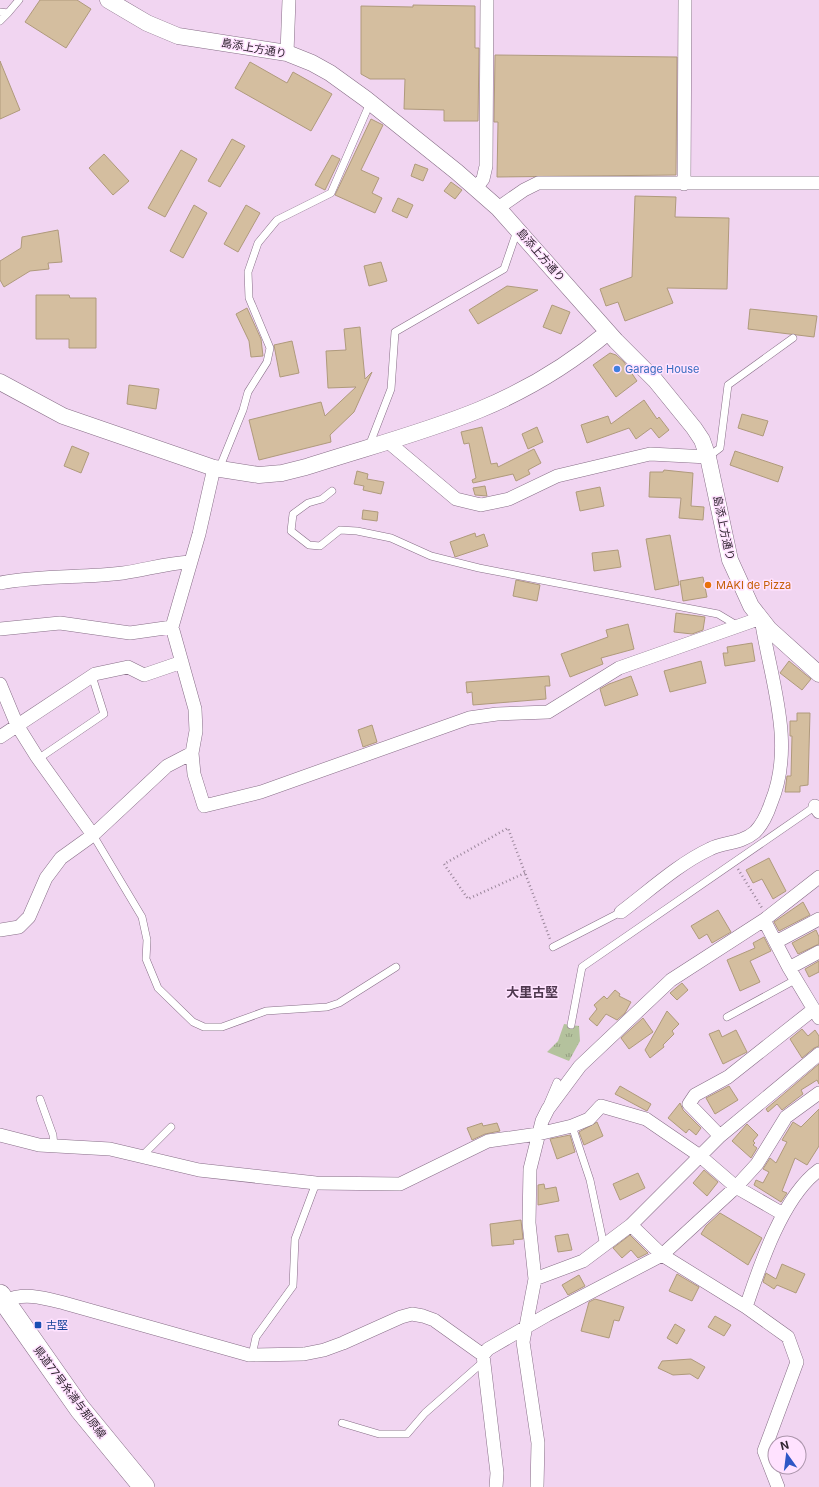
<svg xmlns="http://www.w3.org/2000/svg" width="819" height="1487" font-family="Inter,'Noto Sans JP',sans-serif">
  <defs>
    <pattern id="park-tufts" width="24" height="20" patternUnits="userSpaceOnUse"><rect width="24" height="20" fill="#b4c29d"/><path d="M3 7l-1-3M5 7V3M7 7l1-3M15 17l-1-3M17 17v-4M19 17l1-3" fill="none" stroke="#939d80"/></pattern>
  </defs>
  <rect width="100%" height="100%" fill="#f1d5f1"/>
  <path fill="url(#park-tufts)" d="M564,1024l15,2 1,15 -11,20 -22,-9 11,-11z"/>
  <path fill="#d4be9f" stroke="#af9a7c" d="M40,0h37l14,9 -25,39 -41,-26z
    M413,5l62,1v42h4l-1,73h-34v-11l-40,-1 1,-30h-35l-9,-5v-68l52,1z
    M495,55l182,2 -1,118 -179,2 1,-55h-4z
    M0,61l20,49 -20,9z
    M250,62l37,21 6,-11 39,22 -21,37 -76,-43z
    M371,119l12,6 -22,45 18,8 -7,15 10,5 -7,15 -40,-18z
    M232,139l13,7 -25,41 -12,-6z
    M181,150l16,9 -32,58 -17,-9z
    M104,154l25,27 -16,14 -24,-27z
    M332,155l8,4 -15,31 -10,-5z
    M415,164l13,5 -5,12 -12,-5z
    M451,182l11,8 -7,9 -11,-8z
    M635,196l41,1 -1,20 54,1 -2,71 -60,-1 6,15 -48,18 -7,-19 -12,4 -6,-17 32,-12z
    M398,198l15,7 -6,13 -15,-7z
    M194,205l13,8 -24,45 -13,-7z
    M246,205l14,8 -22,39 -14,-8z
    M58,230l4,32 -14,1 1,6 -19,2 -26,16 -4,-7v-19l21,-13 1,-11z
    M381,262l6,19 -18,5 -5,-20z
    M507,286l31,4 -60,34 -9,-14z
    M36,295h33l1,3h26v50h-27v-9h-33z
    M552,305l18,7 -9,22 -18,-7z
    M247,308l14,31 2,17 -12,1 -2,-16 -13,-27z
    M750,309l67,7 -3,21 -66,-8z
    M360,327l5,52 7,-7 -18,40 -24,23 1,7 -72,18 -10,-40 72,-18 4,14 31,-29 -28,1 -2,-37 20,-1 -2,-21z
    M292,341l7,32 -19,4 -6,-32z
    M610,353l6,2 8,7 13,19 -21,16 -23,-32z
    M129,385l30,4 -3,20 -29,-5z
    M644,400l13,19 2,-2 10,13 -10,8 -8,-10 -15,11 -7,-11 -42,15 -6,-18 27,-9 3,8z
    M742,414l26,7 -5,15 -25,-8z
    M482,427l9,37 6,-1 1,4 36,-18 7,14 -13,7 2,4 -14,7 -3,-7 -40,9 -1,-3 4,-2 -7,-35 -5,1 -3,-12z
    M537,427l6,15 -15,7 -6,-15z
    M72,446l17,7 -8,20 -17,-7z
    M735,451l48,16 -5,15 -48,-17z
    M664,470l29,3 -2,33 13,1 -1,13 -24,-2 2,-20 -32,-1 1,-25h13z
    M357,471l11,3 -1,5 17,3 -3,12 -18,-4 1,-4 -10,-2z
    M485,486l2,10 -12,-1 -2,-7z
    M600,487l4,19 -24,5 -4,-19z
    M363,510l15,2 -1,9 -15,-2z
    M475,533l1,4 8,-3 4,12 -33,11 -5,-15z
    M670,535l9,50 -24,5 -9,-51z
    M618,550l3,17 -27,4 -2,-18z
    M703,577l4,20 -24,4 -3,-20z
    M516,580l24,5 -3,16 -24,-5z
    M676,613l29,4 -2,13 -11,4 -18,-2z
    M628,624l6,25 -33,9 2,6 -33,13 -9,-23 47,-17 -2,-7z
    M752,643l3,18 -30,5 -2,-13h5l-1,-6z
    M701,661l5,22 -36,9 -6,-21z
    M789,661l22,18 -9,11 -22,-17z
    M549,676l1,10h-5l1,13 -73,6 -1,-13 -5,1 -1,-11z
    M631,676l7,19 -33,11 -5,-17 9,-5z
    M797,713h13l-2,72 -8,1v6h-15l2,-16h4l1,-40h-2v-15h7z
    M372,725l5,17 -14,5 -5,-17z
    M769,858l17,33 -13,8 -11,-20 -9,4 -7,-13z
    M803,902l7,13 -31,16 -5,-9z
    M718,910l13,22 -19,11 -5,-9 -8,5 -8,-13z
    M816,930l3,7v7l-21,10 -6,-11z
    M764,937l7,14 -21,10 10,21 -20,9 -13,-31 28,-12 -2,-5z
    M819,961v11l-10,5 -4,-8z
    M682,983l6,7 -11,10 -7,-7z
    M615,990l5,4 -1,2 12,6 -6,11 -8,7 -11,-6 -9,12 -8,-7 8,-10 -3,-4 10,-9 3,3z
    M667,1011l12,13 -7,7 2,3 -11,11 1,2 -14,11 -5,-8z
    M643,1018l10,14 -24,17 -8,-11z
    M802,1029l6,7 7,-6 4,6v10l-5,2 -12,10 -12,-19z
    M719,1030l3,7 14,-7 11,22 -24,12 -14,-30z
    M819,1064v20l-2,-4 -16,10 2,4 -21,16 -5,-6 -9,8 -2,-3z
    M620,1086l31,18 -4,7 -32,-17z
    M729,1086l9,14 -23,14 -9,-16z
    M680,1103l3,7 18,18 -5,7 -7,-6 -3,4 -18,-15z
    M819,1109v37l-12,19 -12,-7 -13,33 5,2 -6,9 -27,-17 2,-5 7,3 6,-11 -6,-3 7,-11 6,5 11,-21 -5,-2 11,-18 8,5z
    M597,1122l6,14 -19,9 -5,-13z
    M482,1123l1,3 14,-3 3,8 -15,3 -13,6 -5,-12z
    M747,1124l11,11 -5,6 2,2 -2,2 4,3 -6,10 -19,-17z
    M570,1135l5,17 -18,7 -7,-20z
    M704,1170l14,12 -11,14 -14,-13z
    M638,1173l7,15 -25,12 -7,-16z
    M544,1184l1,5 11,-2 3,14 -21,4v-20z
    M720,1213l42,25 -14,27 -47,-31 5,-8z
    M521,1220l2,19 -10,1 1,4 -22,2 -2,-22z
    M568,1234l4,16 -14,2 -3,-16z
    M630,1235l18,18 -10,5 -7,-8 -9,8 -9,-10z
    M782,1264l23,10 -9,19 -19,-8 -3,4 -11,-7 3,-9 10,6z
    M677,1274l22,13 -7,14 -23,-10z
    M579,1275l6,11 -17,9 -6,-10z
    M595,1299l29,8 -5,14 -5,-1 -5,18 -28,-7 8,-29z
    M715,1316l16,9 -7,11 -16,-9z
    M675,1324l10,6 -8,14 -10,-6z
    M691,1359l14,8 -7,12 -8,-5 -17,1 -15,-7 4,-7z"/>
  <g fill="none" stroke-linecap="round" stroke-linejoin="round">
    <g stroke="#876e87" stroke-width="8">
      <path id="service" d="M0,12l8,1 11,-13
        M0,21l8,-8
        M369,446l22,-57 4,-57 109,-63 13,-38
        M708,457l12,-9 8,-63 65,-47
        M219,469l24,-59 5,-18 19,-30 3,-14 -21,-50 -1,-26 10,-29 19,-23 54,-27 39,-90
        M332,491l-10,8 -14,4 -15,11 -2,17 18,14 11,1 20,-16 17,1 34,7 40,18 48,12 239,46 20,12
        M38,759l66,-45 -12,-38
        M93,835l49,82 5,23 -1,19 12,29 35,34 11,5h18l44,-16 61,-4 12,-4 57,-36
        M553,947l68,-35
        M727,1017l68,-37
        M571,1025l11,-58 235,-162
        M40,1099l13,36 1,12
        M548,1103l9,-21
        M572,1126l18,54 14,66
        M141,1157l30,-30
        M252,1355l4,-18 37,-51 2,-47 21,-56
        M342,1423l37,11h28l18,-21 58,-51"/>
    </g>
    <g stroke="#876e87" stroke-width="14">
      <path id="minor" d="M287,53l2,-53
        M684,184l1,-184
        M476,188l7,-9 3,-13 1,-166
        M498,208l26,-18 14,-7h281
        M387,441l69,58 25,6 28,-6 48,-23 76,-18 17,-4 58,3
        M214,468l-15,66 -27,93 23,82 1,22 -4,22 2,21 10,32 57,-14 208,-74 28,-4 51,-2 71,-44 142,-50c9,61 35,125 10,185 -3,9 -9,22 -16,29 -14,12 -32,10 -45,17 -32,15 -61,42 -89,63
        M0,583c41,-8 82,-5 123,-10 22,-3 44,-10 67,-11
        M0,629l60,-6 70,10 42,-6
        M0,684l17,41 20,32 56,78
        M0,737l95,-63 33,-7 16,8 38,-13
        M815,806l4,6
        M764,920l25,48 30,50
        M0,930l19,-3 10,-10 17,-39 15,-20 32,-23 74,-69 25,-13
        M776,942l43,-23
        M789,968l30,-16
        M0,1135l39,10 71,4 89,21 117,13 84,1 88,-43 50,-7 34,-8 17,-7 12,-13 45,13 54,37 20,-20 -31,-32 6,-9 33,-18 86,-68
        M720,1136l99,-82
        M631,1225l31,30 84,52
        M535,1279l48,-18 48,-36 69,-69 36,31 47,27
        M5,1301c19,-9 39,-3 59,2l185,52 55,-1 20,-4 19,-7 58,-26 11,-3 11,2 11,4 49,35 5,-6 59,-34 115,-60 74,-68 21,-23 29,-47 33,-24
        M483,1355l14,118 -1,14
        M537,1487l1,-44 -15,-101 12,-63 -6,-56 1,-54 12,-48 6,-12 32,-43 91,-86 93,-60 55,-43
        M778,1487l-14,-36 33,-89 -9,-25 -42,-30c14,-42 37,-111 73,-137"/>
    </g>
    <g stroke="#876e87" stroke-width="17">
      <path id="tertiary" d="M108,0l39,23 31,13 109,17 25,10 18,10 36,26 91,73 41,36 118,133 39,39 39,48 8,12 6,17 22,103 21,46 18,23 50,45
        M0,382l63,34 151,52 45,7 23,-2 24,-6c58,-19 117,-34 173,-57 46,-19 91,-46 129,-78"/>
    </g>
    <g stroke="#876e87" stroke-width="22">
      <path id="primary" d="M0,1295l80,114 64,78"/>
    </g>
    <path stroke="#9a869a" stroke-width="2.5" stroke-dasharray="1 3" stroke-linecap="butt" d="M738,869l24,39
      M525,873l-57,26 -24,-35 64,-36 42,111"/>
    <use href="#service" stroke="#fff" stroke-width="7"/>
    <use href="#minor" stroke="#fff" stroke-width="13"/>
    <use href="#tertiary" stroke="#fff" stroke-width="16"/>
    <use href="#primary" stroke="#fff" stroke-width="21"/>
  </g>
  <circle fill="#3f7fe0" stroke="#ffe2ff" stroke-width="1.5" cx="617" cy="369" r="4"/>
  <circle fill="#e8710a" stroke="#ffe2ff" stroke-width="1.5" cx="708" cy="585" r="4"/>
  <rect fill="#1a4fb4" stroke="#ffe2ff" stroke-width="1.5" x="34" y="1321" width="8" height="8" rx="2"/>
  <g text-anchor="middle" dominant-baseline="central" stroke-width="3" stroke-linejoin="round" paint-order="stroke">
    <g font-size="11" fill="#302530" stroke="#ffe2ff">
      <text transform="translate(254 48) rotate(10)">島添上方通り</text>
      <text transform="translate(541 255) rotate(49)">島添上方通り</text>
      <text transform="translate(724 528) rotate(78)">島添上方通り</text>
      <text transform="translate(70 1392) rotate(53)">県道77号糸満与那原線</text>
    </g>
    <g font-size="11" fill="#366cbe" stroke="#ffe2ff" text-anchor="start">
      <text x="625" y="369">Garage House</text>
    </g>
    <g font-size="11" fill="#c56008" stroke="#ffe2ff" text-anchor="start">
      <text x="716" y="585">MAKI de Pizza</text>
    </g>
    <g font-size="11" fill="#164399" stroke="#ffe2ff" text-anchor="start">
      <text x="46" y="1325">古堅</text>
    </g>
    <g font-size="13" font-weight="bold" fill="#4e374e" stroke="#ffe2ff">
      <text x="532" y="992">大里古堅</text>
    </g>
  </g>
  <g transform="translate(787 1455) rotate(346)"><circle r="19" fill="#ffe2ff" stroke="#ac96ac"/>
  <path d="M0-3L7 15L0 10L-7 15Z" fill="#2e56c6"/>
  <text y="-6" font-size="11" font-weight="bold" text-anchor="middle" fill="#302530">N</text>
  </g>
</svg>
